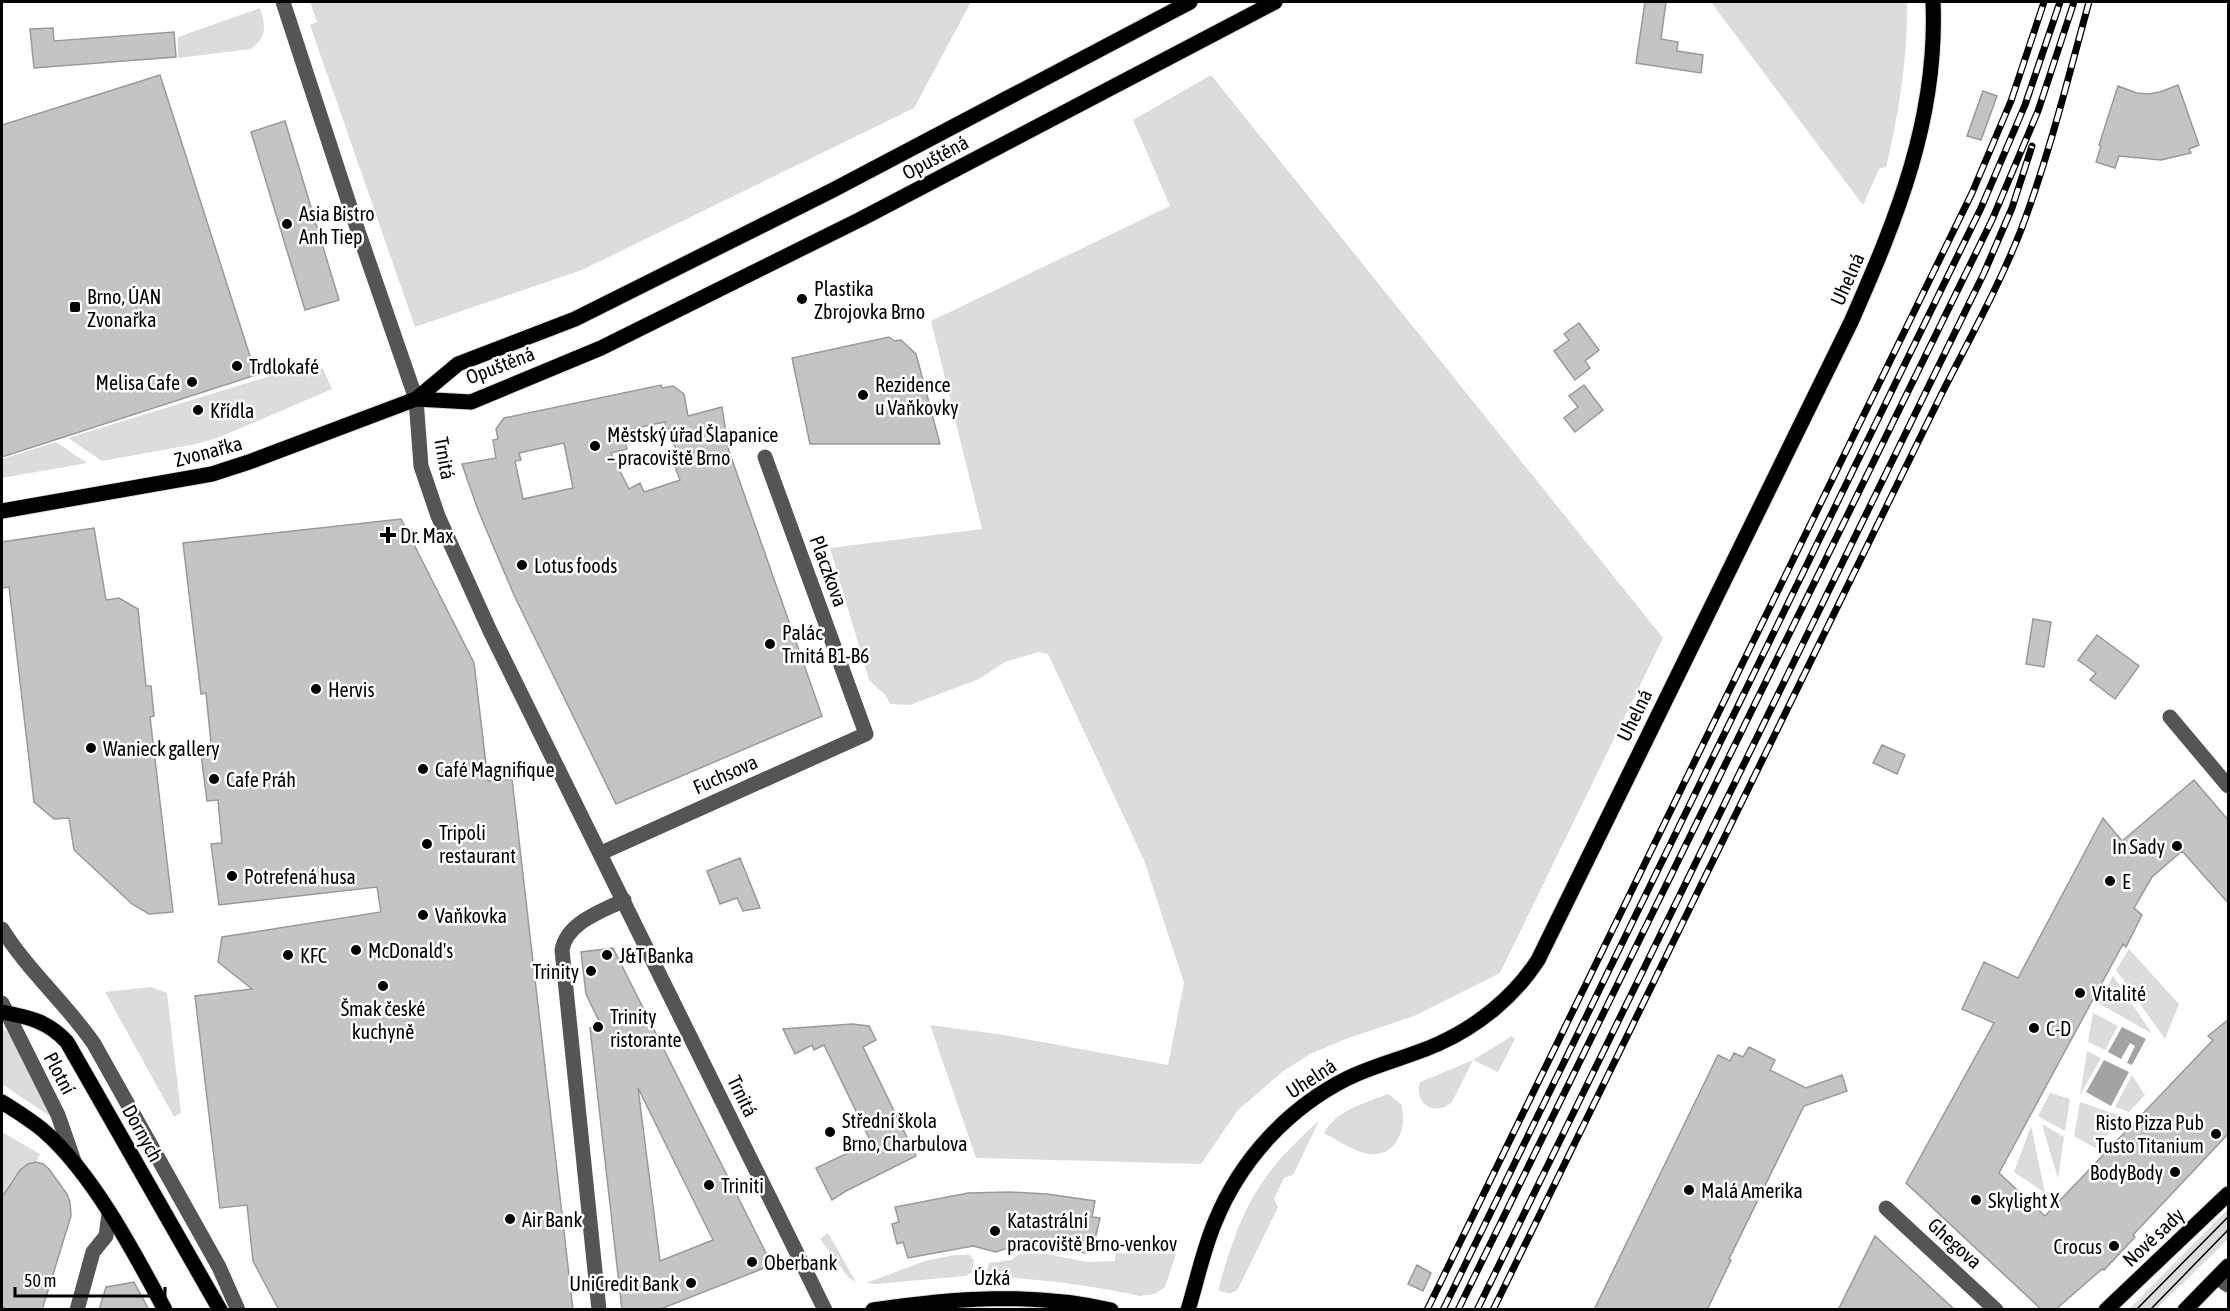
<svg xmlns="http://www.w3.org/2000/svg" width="2230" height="1311" font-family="'Asap Condensed',sans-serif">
  <rect width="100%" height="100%" fill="#fff"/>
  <path fill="#dcdcdc" d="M310,2h661l-57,106 -332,162 -167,57 -105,-302 7,-3z
    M1711,2h196c1,54 -8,112 -21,165l-7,2 -16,36z
    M260,8c6,17 7,29 -9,41l-73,9v-21z
    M1211,75l452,563 -163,335 -86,43 -68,23 -36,15 -28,18 -44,38 -37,54 -225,-6 -46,-133 74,10 164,30 16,-82 -40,-123 -96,-206 -9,-2 -34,10 -26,17 -69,26 -20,-1 -4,-8 -17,-16 -39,-132 152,-19 -51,-208 239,-115 -37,-86z
    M297,361l26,8 9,20 -112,48 -24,7 -94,17 -34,-23 202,-62 -2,-8 21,-6 7,1z
    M56,442l31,21 -85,15v-19z
    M2129,949l50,55 -14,35 -49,-69z
    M2113,976l38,56v1l-53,-30z
    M151,987l16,6 14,120 -7,4 -69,-125z
    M2093,1013l25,13 -13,24 -17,-8z
    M2,1029l6,2 44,84h-4l-46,-31z
    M1512,1036l3,3 -17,33 -25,-12 -21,42c-16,15 -39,2 -32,-20l53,-22z
    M2087,1051l14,7 -21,37z
    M2132,1075l13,20 -16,17 -14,-5z
    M2050,1093l20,6 -5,32 -27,-15z
    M1388,1094l13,10c7,23 -4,54 -33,50 -15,-3 -31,-14 -44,-21 12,-23 41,-30 64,-39z
    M2080,1102l44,15 -29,31 -21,-12z
    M1319,1121l-26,54 -9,3 -10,21 4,8 -40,82c-6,7 -12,4 -20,1 22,-78 39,-115 101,-169z
    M2042,1124l22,13 -6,42z
    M2031,1126l14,67 -31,-21z
    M2,1132l38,22 -4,8c-18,3 -26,21 -34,35z
    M2228,1209v29l-9,10 -63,61h-27z
    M828,1233l28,49 -8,-5 -28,-38z
    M1115,1253l61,1 -11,33 -10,7 -15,2c-51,-11 -102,-17 -154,-20l3,-13 22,-3 8,-6h28l40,8 28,-1z
    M955,1255h14l5,5 -2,13 -7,3 -89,8 -10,-1 59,-22z"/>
  <path fill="#a3a3a3" d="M2122,1027l24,12 -14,26 -5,-2 8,-17 -5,-3 -9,16 -13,-7z
    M2104,1060l25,12 -18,34 -25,-14z"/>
  <path fill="#c4c4c4" stroke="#999" stroke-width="1.5" fill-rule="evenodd" d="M1645,2h21l-5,37 17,3 -1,9 26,4 -2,18 -65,-10z
    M53,28l1,13 120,-9 2,25 -142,11 -4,-39z
    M160,75l96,300 -254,82v-332z
    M2178,85l21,60 -10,4 2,4 -30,7 -42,-4 -4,12 -19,-6 5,-16 -2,-1 19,-59 19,7 11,1 12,-2z
    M1983,91l14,5 -16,44 -14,-4z
    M285,121l54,179 -34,10 -54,-178z
    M1579,323l20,27 -14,11 5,7 -15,12 -21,-29 15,-11 -5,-6z
    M889,337l6,4 6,-1 15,14 24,90h-130l-18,-86z
    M661,385l1,3 11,-2 11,8 4,22 34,-9 7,44 93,265 -206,88 -102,-209 -36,-85 -16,-46 34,-6 -3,-18 5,-1 -2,-10 8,-11zM665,422l1,7h5l8,35h-5l6,16 -36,12 -4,-9 -11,6 -18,-36 16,-4 -5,-18zM564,443l9,45 -50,11 -8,-38 6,-1 -2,-7z
    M1584,385l19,25 -28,22 -11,-14 14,-11 -9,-11z
    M401,519l73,144 14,118 24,-2 61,531h-294l-26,-49 -6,-56 -27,3 -25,-212 57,-7 -34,-27 4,-25 159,-25 -4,-25 -158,18 -8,-61 11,-1 -4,-43 -11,1 -6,-47 11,-1 -6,-60 -5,1 -18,-151z
    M94,528l12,72 13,-2 19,11 8,77h5l3,30 -4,1 23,195 -24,2 -17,-10 -58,-54 -5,-32 -15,1 -20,-17 -25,-215 -7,1v-46z
    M2033,619l18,3 -7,45 -18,-3z
    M2097,635l42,31 -24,33 -25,-19 6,-7 -18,-13z
    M1882,745l23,10 -8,19 -24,-11z
    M2194,780l35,41v83l-47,-53 -30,26 -18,31 8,7 -16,32 -3,-3 -124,229 46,43 168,-176 -5,-4 21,-17v114l-96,102 2,2 -31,33 -2,-1 -47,41h-13l-136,-127 88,-160 -32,-14 22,-47 34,16 85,-160 19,23z
    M740,858l20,50 -17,3 -6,-13 -17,6 -13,-33z
    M613,948l159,317 -114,45h-36l-32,-282 10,-5 -14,-29 -5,-42zM638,1088l75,152 -53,21z
    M852,1024l17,2 7,14 -13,7 53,109 -70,35 -14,9 -16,-32 55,-26 -47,-97 -10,5 -2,-5 -17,9 -12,-25z
    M1749,1047l26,13 -5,10 36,18 36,-13 5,16 -43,15 -75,153 2,1 -24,50h-113l124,-255 12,6 4,-8 9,4z
    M36,1162l7,2 6,5 18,25 3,8 1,14 -29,94h-32l-8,-3v-110l18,-27 8,-6z
    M1010,1192l37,2 48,7 -3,16 8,1 -5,21 -6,-1 -4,15 -66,-9 -23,8 -23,-6 -65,12 -5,-16 -6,2 -5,-20 7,-2 -4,-15 73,-14z
    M1875,1236l80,74h-117z
    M1417,1265l14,8 -8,18 -15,-7z
    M134,1282l15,28h-50l7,-23z"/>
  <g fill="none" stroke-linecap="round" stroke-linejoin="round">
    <g stroke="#dbdbdb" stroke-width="17">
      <path id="major" d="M416,399l55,3 130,-54 260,-129 414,-217
        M2,511l210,-37 37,-12 167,-63 42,-35 117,-45 258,-129 357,-188
        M2,1012c26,5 46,9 65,30l153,268
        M2,1102c14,9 29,18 42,29 49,43 90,121 121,179
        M873,1310c80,-12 159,-18 238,0
        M1188,1310c9,-29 15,-60 27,-88 25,-62 73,-114 133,-144 29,-14 61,-21 90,-34 40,-18 76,-47 100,-84l313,-638c46,-104 87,-204 82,-320
        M2106,1310l122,-116
        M2185,1310l43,-44"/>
    </g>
    <path stroke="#555" stroke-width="15" d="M283,2l74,226 59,171 5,67 17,50 52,115 335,679
      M2170,717l58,69
      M601,853l265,-119 -101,-277
      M2,929c26,42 64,74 92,115l125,223 19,43
      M2,1003l56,112 17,49
      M1886,1208l110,102
      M2218,1278l10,7
      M77,1310l16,-58 13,-16 3,-22
      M599,1310l-37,-360c5,-28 39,-38 62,-50"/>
    <use href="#major" stroke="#000" stroke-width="15"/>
    <path stroke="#000" stroke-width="1.5" d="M2136,1310l92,-93
      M2150,1310l78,-80"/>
    <g stroke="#000" stroke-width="7">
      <path id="rail" d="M1427,1310l545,-1117 39,-92 33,-99
        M1443,1310l538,-1102 44,-103 35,-103
        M1458,1310l534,-1090 46,-109 36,-109
        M1477,1310l507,-1037 28,-65 20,-62
        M1493,1310l450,-919c27,-53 56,-105 78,-161 28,-74 47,-152 68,-228"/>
    </g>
    <use href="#rail" stroke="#fff" stroke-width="4.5" stroke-dasharray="14" stroke-linecap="butt"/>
  </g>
  <g fill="#000" stroke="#fff" stroke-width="2">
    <circle cx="287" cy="224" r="6"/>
    <circle cx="802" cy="299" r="6"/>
    <rect x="69" y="301" width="12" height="12" rx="3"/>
    <circle cx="237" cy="366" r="6"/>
    <circle cx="192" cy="382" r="6"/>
    <circle cx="863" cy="395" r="6"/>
    <circle cx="198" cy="410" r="6"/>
    <circle cx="595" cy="446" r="6"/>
    <path d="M385 526h6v6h6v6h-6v6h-6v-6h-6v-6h6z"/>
    <circle cx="522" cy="565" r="6"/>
    <circle cx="770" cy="644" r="6"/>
    <circle cx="316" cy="689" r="6"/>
    <circle cx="91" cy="748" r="6"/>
    <circle cx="423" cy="769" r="6"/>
    <circle cx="214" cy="779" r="6"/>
    <circle cx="427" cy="844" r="6"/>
    <circle cx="2177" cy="846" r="6"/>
    <circle cx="232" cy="876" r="6"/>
    <circle cx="2110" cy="881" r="6"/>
    <circle cx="423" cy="915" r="6"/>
    <circle cx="356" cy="950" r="6"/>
    <circle cx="288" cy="955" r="6"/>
    <circle cx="607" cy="955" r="6"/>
    <circle cx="591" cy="971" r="6"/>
    <circle cx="383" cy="986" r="6"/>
    <circle cx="2080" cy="993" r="6"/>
    <circle cx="598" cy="1027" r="6"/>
    <circle cx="2034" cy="1028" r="6"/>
    <circle cx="830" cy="1132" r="6"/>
    <circle cx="2216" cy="1134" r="6"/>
    <circle cx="2175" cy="1172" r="6"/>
    <circle cx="709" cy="1185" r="6"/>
    <circle cx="1689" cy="1190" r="6"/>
    <circle cx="1976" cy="1200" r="6"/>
    <circle cx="510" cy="1219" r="6"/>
    <circle cx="995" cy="1231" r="6"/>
    <circle cx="2114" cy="1246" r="6"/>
    <circle cx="752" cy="1262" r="6"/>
    <circle cx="691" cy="1283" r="6"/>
  </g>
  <g text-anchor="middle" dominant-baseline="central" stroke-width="5" stroke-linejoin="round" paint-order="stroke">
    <g font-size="20" fill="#000" stroke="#fff">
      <text transform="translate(935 157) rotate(-28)">Opuštěná</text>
      <text transform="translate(1847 279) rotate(-66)">Uhelná</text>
      <text transform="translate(500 365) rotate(-21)">Opuštěná</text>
      <text transform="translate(208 451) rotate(-15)">Zvonařka</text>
      <text transform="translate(445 458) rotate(80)">Trnitá</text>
      <text transform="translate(829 571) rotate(70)">Placzkova</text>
      <text transform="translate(1634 715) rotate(-64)">Uhelná</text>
      <text transform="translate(725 774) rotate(-24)">Fuchsova</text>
      <text transform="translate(60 1073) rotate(62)">Plotní</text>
      <text transform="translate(1311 1078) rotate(-33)">Uhelná</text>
      <text transform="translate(743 1096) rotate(64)">Trnitá</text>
      <text transform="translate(143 1133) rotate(61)">Dornych</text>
      <text transform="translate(2153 1237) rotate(-43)">Nové sady</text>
      <text transform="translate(1955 1243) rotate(42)">Ghegova</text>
      <text x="992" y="1277">Úzká</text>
    </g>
    <g font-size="20" fill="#000" stroke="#fff" text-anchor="start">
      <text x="299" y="213">Asia Bistro<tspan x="299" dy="23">Anh Tiep</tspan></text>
      <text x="814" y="288">Plastika<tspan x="814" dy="23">Zbrojovka Brno</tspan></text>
      <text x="87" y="296">Brno, ÚAN<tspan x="87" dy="23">Zvonařka</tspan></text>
      <text x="249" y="366">Trdlokafé</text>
      <text x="180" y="382" text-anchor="end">Melisa Cafe</text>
      <text x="875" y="384">Rezidence<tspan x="875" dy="23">u Vaňkovky</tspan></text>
      <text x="210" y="410">Křídla</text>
      <text x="607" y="434">Městský úřad Šlapanice<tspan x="607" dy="23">– pracoviště Brno</tspan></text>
      <text x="400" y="535">Dr. Max</text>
      <text x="534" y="565">Lotus foods</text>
      <text x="782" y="632">Palác<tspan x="782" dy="23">Trnitá B1-B6</tspan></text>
      <text x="328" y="689">Hervis</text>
      <text x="103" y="748">Wanieck gallery</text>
      <text x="435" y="769">Café Magnifique</text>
      <text x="226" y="779">Cafe Práh</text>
      <text x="439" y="832">Tripoli<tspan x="439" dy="23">restaurant</tspan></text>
      <text x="2165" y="846" text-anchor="end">In Sady</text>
      <text x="244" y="876">Potrefená husa</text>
      <text x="2122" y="881">E</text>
      <text x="435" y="915">Vaňkovka</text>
      <text x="368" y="950">McDonald's</text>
      <text x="300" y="955">KFC</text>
      <text x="619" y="955">J&amp;T Banka</text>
      <text x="579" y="971" text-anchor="end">Trinity</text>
      <text x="2092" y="993">Vitalité</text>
      <text x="383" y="1008" text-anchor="middle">Šmak české<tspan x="383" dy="23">kuchyně</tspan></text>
      <text x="610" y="1016">Trinity<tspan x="610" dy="23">ristorante</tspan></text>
      <text x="2046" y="1028">C-D</text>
      <text x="842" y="1120">Střední škola<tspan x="842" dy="23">Brno, Charbulova</tspan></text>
      <text x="2204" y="1122" text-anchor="end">Risto Pizza Pub<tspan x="2204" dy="23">Tusto Titanium</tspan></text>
      <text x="2163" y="1172" text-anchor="end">BodyBody</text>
      <text x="721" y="1185">Triniti</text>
      <text x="1701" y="1190">Malá Amerika</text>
      <text x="1988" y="1200">Skylight X</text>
      <text x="522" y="1219">Air Bank</text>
      <text x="1007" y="1220">Katastrální<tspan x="1007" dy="23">pracoviště Brno-venkov</tspan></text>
      <text x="2102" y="1246" text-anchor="end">Crocus</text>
      <text x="764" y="1262">Oberbank</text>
      <text x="679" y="1283" text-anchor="end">UniCredit Bank</text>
    </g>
  </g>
  <rect width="2230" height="1311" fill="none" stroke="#000000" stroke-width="6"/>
  <path d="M15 1287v9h150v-9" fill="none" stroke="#000000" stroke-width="3"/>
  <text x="24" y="1287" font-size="18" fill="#000000" stroke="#ffffff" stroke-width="4.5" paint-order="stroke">50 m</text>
</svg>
